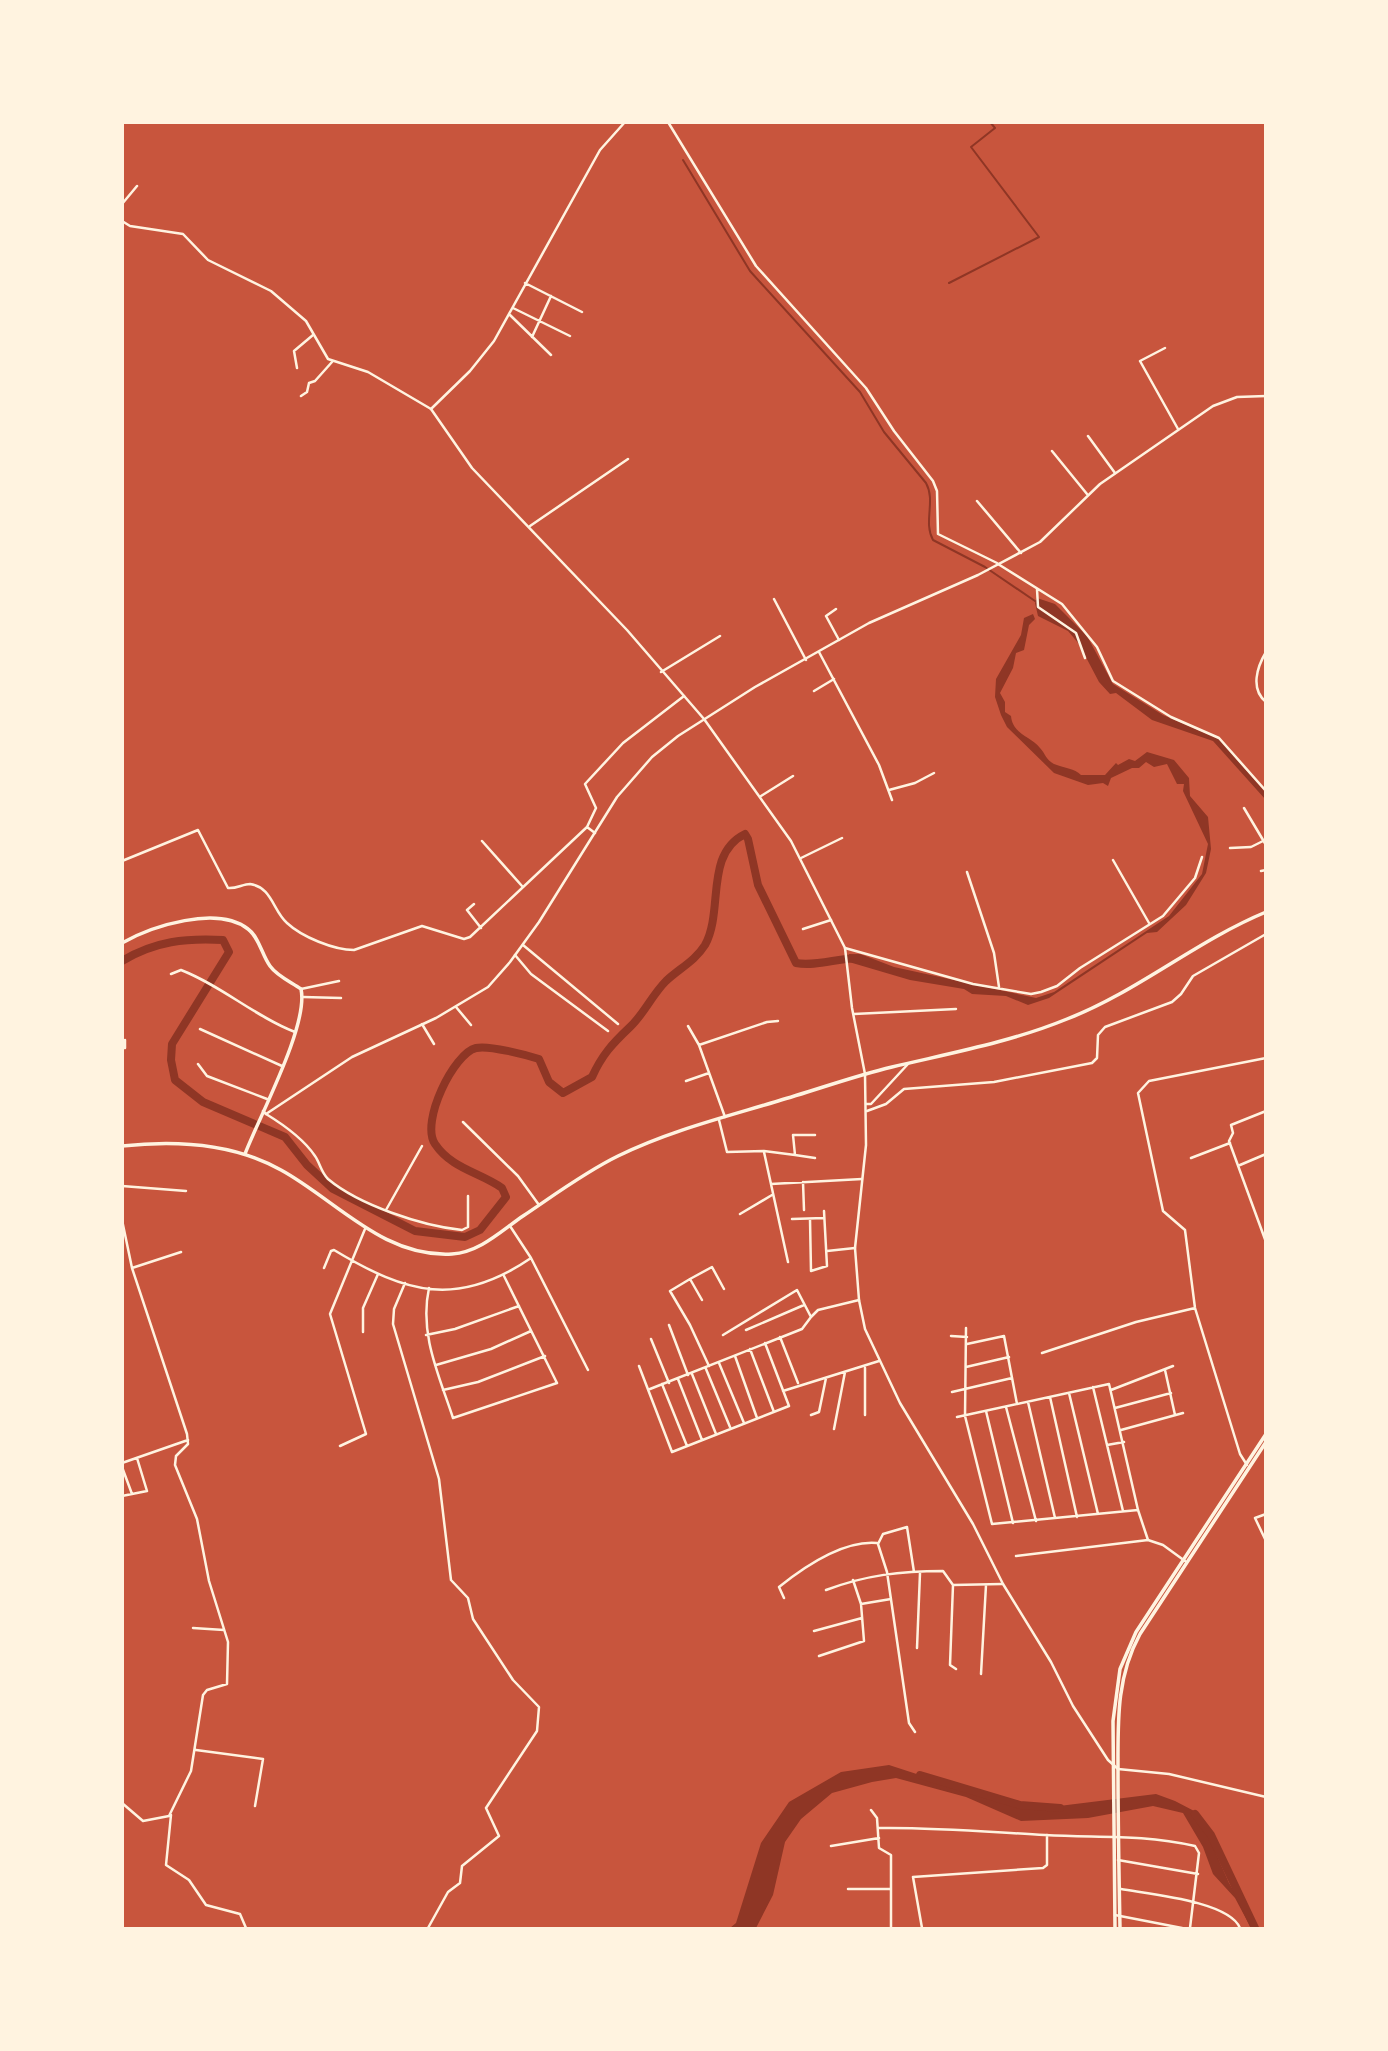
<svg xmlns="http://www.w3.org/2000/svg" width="1388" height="2051" font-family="'Fira Sans Condensed',sans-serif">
  <rect width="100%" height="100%" fill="#c8553d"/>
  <path fill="#8f3625" d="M1037,598l18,6 32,32 26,48 50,31 56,24 46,53v7l-52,-58 -61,-21 -36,-27 -6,1 -11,-12 -20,-38 -11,-13 -30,-15 -3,-13z
    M1033,614l2,5 -6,6 -5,25 -8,3 -3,15 -13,25 5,9v10l6,4c2,19 20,20 29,32 5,5 6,12 14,16 12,5 20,4 27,11h24l11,-12 2,2 11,-6 6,2 12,-9 27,8 15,18 1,18 18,21 3,32 -5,24 -20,32 -29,27 -10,1 -98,65 -21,7 -22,-9 -34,-2 -8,-5 -54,-9 -61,-18v-8l14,1 31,12 142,31 18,-6 115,-76 33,-42 6,-30 -25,-53 1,-7h-7l-10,-20 -13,3 -8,-5 -7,6h-7l-21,10 -3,8 -5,-3 -15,2 -34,-12 -47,-46 -6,-12 -6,-18 1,-18 25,-44 3,-17z
    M889,1765l126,41 36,1 105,-13 19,7 23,12 31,70 27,45h-5l-16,-30 -22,-24 -10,-27 -20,-34 -30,-7 -65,12 -67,3 -55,-24 -70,-19 -24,4 -40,11 -31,26 -16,23 -12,53 -17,33h-26l6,-5 25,-80 28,-41 52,-30z"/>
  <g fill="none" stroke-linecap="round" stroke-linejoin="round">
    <path stroke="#8f3625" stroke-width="2" d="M683,160l67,111 110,121 24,40 42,51c10,18 -3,39 7,57l52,27 50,34
      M949,283l90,-46 -68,-90 24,-19 -5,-6"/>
    <path stroke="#8f3625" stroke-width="8" d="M122,961c33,-20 64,-23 101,-21l6,12 -57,92 -1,16 4,20 28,22 82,35 22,28 26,24 82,42 50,6 15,-7 26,-33 -4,-9c-23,-16 -50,-19 -67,-44 -15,-22 19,-91 41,-96 13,-3 50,7 63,11l10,23 14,11 29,-16c10,-22 20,-33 38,-50 14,-13 22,-32 36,-46 14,-13 29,-20 39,-36 19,-34 -1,-91 40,-111l3,5 10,46 38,78c19,4 42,-5 63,-5
      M920,1775l100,30 40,3
      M1195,1814l16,21 44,93"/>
    <path stroke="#fff3e0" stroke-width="2.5" d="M122,204l15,-18
      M525,283l57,29
      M513,308l57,28
      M510,315l41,40
      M532,337l19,-41
      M1165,348l-25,13 38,68
      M297,368l-3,-17 19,-16
      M301,396l6,-4 2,-9 6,-2 17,-19
      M431,409l39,-38 24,-30 106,-191 25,-28
      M1088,436l27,37
      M1052,451l35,43
      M977,501l44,52
      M530,526l98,-67
      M998,564l64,40 35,43 16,34 58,36 48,21 47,53
      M1037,589l1,18 38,26 9,25
      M774,599l32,61
      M836,609l-10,7 13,24
      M819,652l60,113 13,35
      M1266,652c-9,15 -16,37 0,50
      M661,672l59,-36
      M814,691l20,-12
      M889,790l26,-7 19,-10
      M761,796l32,-20
      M1244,808l22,37
      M587,827l9,-19 -11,-24 38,-41 61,-47
      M482,841l40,45
      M1230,848l21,-1 12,-6
      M801,858l41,-20
      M1113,860l36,63
      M122,861l76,-31 30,58c8,1 15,-4 22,-4 22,3 23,27 37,39 15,14 47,27 67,27l68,-24 42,13 6,-2 117,-110 8,6
      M1261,871l5,-1
      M967,872l27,81 5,34
      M474,904l-7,6 14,18
      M803,929l28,-9
      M523,945l95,79
      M845,948l128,36 58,10 10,-2 16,-6 23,-18 83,-52 32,-38 7,-21
      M515,955l16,19 77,57
      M171,974l10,-4c41,16 73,46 114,62
      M301,989l38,-8
      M303,997l38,1
      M456,1007l15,18
      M854,1014l102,-5
      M422,1024l12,20
      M688,1026l11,19
      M200,1029l82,37
      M122,1048h3v-8
      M198,1064l9,12 60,23
      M686,1081l23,-8
      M867,1111l19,-7 18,-15 90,-7 98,-19 5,-5 1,-23 7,-8 67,-25 9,-8 12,-18 73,-42
      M1266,1111l-35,14 2,8 -4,8 37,101
      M266,1114c18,11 37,24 49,42 5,7 6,16 13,23 31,26 94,47 134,51l6,-3v-31
      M725,1117l-26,-72 68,-23 11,-1
      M719,1120l8,32 37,-1 31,4 -2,-20h22
      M463,1122l55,54 21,29
      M764,1152l24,110
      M795,1155l20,3
      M1191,1158l39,-15
      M1240,1165l26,-11
      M803,1182l1,28
      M771,1184l91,-5
      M122,1186l64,5
      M386,1210l36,-64
      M740,1214l32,-19
      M792,1219l32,-1
      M810,1219l1,52 16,-5 -3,-55
      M122,1220l10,48 55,166 1,10 -12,12 -1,9 22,54 12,62 19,61 -1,42 -20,6 -4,5 -12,76 -22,45 -26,5 -21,-18
      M510,1226l21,32 57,112
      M827,1251l28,-3
      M132,1268l49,-16
      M324,1268l7,-17 3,-1c73,44 124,58 197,8
      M690,1279l-20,12 20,34 19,41
      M405,1283l-11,26 -1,15 46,155 12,101 17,18 5,21 40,61 26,27 -2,24 -51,77 13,28 -37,30 -2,17 -12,9 -20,36
      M429,1288c-10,46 10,87 24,130l104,-35 -53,-107
      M702,1300l-12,-21 22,-12 12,22
      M669,1325l19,50
      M966,1328l-1,88 27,108 146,-14
      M746,1330l58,-25
      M363,1332v-24l15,-34
      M426,1335l29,-6 64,-23
      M723,1335l74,-45 14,27 7,-7 41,-10
      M951,1336l16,1
      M780,1337l18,46
      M651,1339l18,44
      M967,1344l37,-8 13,68
      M750,1349l24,63
      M1042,1353l94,-31 59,-14
      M735,1356l22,62
      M719,1363l25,60
      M436,1365l55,-16 40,-18
      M639,1366l33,86 117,-46 -24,-63
      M966,1367l43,-10
      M706,1369l24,58
      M1165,1370l10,45
      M692,1374l24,60
      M678,1379l24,61
      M662,1384l25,62
      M1093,1387l30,124
      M650,1389l152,-60 9,-12
      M443,1390l35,-8 67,-26
      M1111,1390l62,-24
      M783,1391l96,-30
      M952,1392l60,-14
      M1069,1393l29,121
      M1050,1397l27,120
      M1028,1402l27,116
      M1006,1407l30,114
      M1115,1408l56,-15
      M986,1411l27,112
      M811,1415l8,-3 7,-34
      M865,1415v-47
      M957,1417l152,-33 29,126 10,30
      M834,1429l11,-57
      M1121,1430l62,-17
      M1107,1445l17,-3
      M340,1446l26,-12 -36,-120 35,-85
      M122,1463l66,-23
      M1247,1465l-7,-11 -45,-146 -10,-78 -22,-19 -25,-118 11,-12 117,-23
      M122,1467l10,27
      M122,1496l25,-5 -10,-33
      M1266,1514l-11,4 11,23
      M1016,1556l132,-16 15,5 22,16
      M914,1572l-7,-45 -24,7 -5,10 9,28 22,151 6,9
      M953,1585l-3,80 6,4
      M826,1590c40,-15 75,-19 117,-19l10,14 49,-1
      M784,1598l-5,-11c25,-20 64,-47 98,-44
      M861,1604l30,-5
      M193,1628l31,2
      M814,1631l48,-13
      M917,1648l3,-75
      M819,1656l45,-15 -3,-37 -8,-24
      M981,1674l5,-89
      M196,1750l67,9 -8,47
      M1118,1769l51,5 97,23
      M871,1810l6,8 2,30 12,7v73
      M171,1815l-5,50 23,15 17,25 34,9 6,14
      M878,1828c57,-1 111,4 167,7 55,3 95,-1 150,11l4,7 -9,75
      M831,1846l48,-8
      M1118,1860l80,14
      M848,1889h42
      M1121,1889c27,5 108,12 119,39
      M1115,1915l67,13
      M922,1928l-9,-51 130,-9 4,-3v-30"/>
    <path stroke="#fff3e0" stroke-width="2.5" d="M668,122l88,144 110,122 28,43 39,50 4,10 1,43 59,29
      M122,221l8,5 53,8 25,26 63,31 35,30 22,38 40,13 63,37 41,59 155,162 77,89 87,122 54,107 7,60 13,66 1,71 -11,103 4,52 6,29 35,74 73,121 30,60 48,78 22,44 35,54 10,9
      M867,1104h4l37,-40
      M263,1111l3,3 86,-57 84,-39 52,-31 22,-25 29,-40 78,-125 35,-40 26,-21 77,-49 114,-64 109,-48 62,-33 60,-58 113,-78 24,-9 29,-1"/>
    <path stroke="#fff3e0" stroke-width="3.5" d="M122,943c30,-17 95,-38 126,-14 11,8 14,26 22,37 7,10 21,16 31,23 8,36 -42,128 -56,165
      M122,1146c54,-6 111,-3 159,24 55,30 102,88 171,84 28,-2 49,-23 71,-38 30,-20 62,-44 95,-60 51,-25 107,-39 160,-55 38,-11 76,-25 114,-34 59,-14 119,-25 175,-48 70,-27 129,-78 199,-107"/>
    <path stroke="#fff3e0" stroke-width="3.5" d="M1115,1928l-2,-207 7,-52 16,-37 130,-198
      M1120,1928c-1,-52 -2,-104 -2,-157 0,-49 -2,-93 22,-137l126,-192"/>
  </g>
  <rect width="1388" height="2051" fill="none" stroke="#fff3e0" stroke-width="248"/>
</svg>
